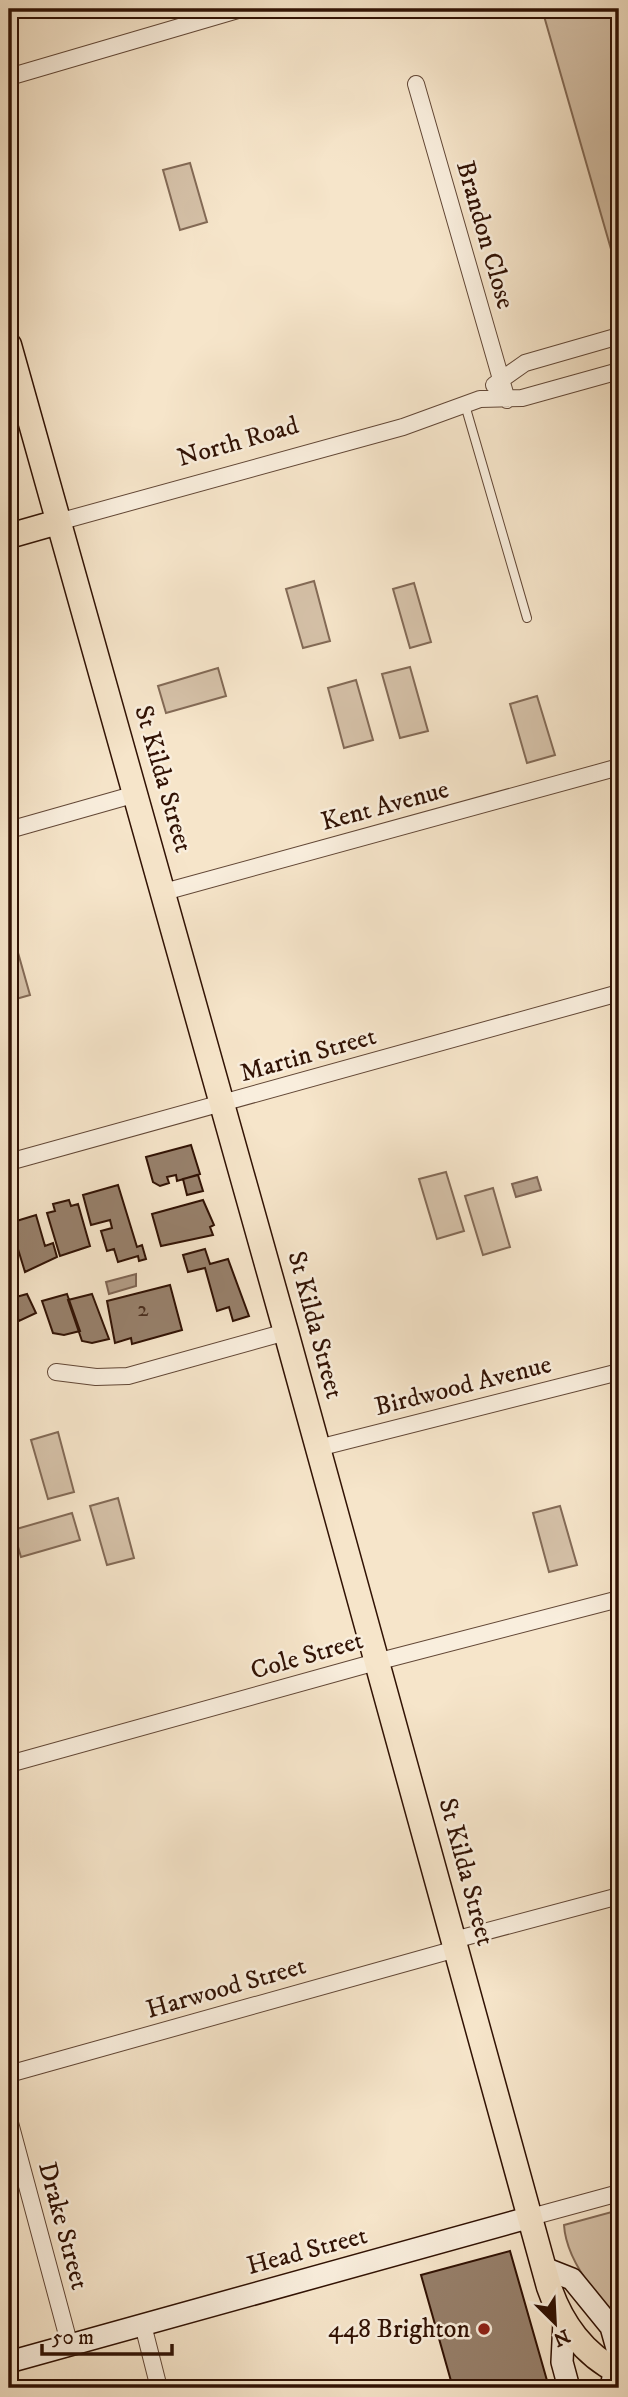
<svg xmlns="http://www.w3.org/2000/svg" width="628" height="2397" font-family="'IM FELL DW Pica',serif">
  <rect width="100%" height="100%" fill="#f6e5ca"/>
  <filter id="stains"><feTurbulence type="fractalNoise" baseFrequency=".00286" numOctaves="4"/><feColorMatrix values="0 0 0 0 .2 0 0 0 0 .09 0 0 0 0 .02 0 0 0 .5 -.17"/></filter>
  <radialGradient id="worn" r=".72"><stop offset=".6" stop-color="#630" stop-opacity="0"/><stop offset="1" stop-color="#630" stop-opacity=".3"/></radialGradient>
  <path fill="#d5c1a8" stroke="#836a56" stroke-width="2" d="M542,9h77v268z
    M190,163l17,59 -27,8 -17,-60z
    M314,581l16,60 -27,7 -17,-59z
    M414,583l17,59 -21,6 -17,-59z
    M410,667l18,64 -28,7 -18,-64z
    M218,668l8,28 -60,17 -8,-27z
    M356,680l17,60 -29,8 -16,-60z
    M537,696l18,59 -28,8 -17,-59z
    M13,935l17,60 -21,6v-64z
    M446,1172l18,59 -27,8 -18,-60z
    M493,1188l17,59 -27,8 -18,-59z
    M58,1432l16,60 -26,7 -17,-59z
    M118,1498l16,60 -27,7 -17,-59z
    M560,1506l17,59 -28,7 -16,-59z
    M72,1513l8,27 -59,17 -8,-27z
    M619,2210v110c-23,-24 -53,-61 -55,-95z"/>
  <path fill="#b39d87" stroke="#7f6553" stroke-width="2" d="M537,1177l4,13 -25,7 -4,-13z
    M136,1274v12l-27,8 -3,-12z"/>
  <path fill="#97806b" stroke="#311204" stroke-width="2" d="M191,1145l9,29 -23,7 -1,-6 -9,2 2,6 -9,3 -7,-4 -7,-25z
    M198,1175l5,16 -16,4 -4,-16z
    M118,1185l19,62 5,-2 4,14 -7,2 -1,-5 -20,6 -4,-13 -7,2 -6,-20 11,-3 -2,-8 -19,5 -8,-30z
    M69,1200l2,6 7,-2 12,42 -30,10 -13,-43 8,-2 -2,-7z
    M203,1200l11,25 -4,2 3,8 -52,11 -9,-32z
    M36,1215l9,31 8,-3 4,14 -32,15 -15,-49z
    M205,1249l5,15 18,-5 21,57 -16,5 -4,-14 -12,4 -12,-43 -17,4 -5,-17z
    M170,1285l12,45 -50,14 -1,-6 -16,5 -8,-42z
    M27,1294l9,19 -17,8 -10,-22z
    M67,1294l13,37 -16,4 -11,-2 -11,-32z
    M92,1294l17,45 -17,4 -10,-2 -14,-41z
    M510,2251l38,133 -16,4h-79l-32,-113z"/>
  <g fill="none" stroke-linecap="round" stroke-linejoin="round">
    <g stroke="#624736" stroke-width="10">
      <path id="lane" d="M465,405l62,213"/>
    </g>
    <g stroke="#624736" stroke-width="18">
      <path id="street" d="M9,77l232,-68
        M416,84l91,316
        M494,385l31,-22 94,-27
        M58,522l345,-95 77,-28 42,-1 97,-27
        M9,830l127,-36
        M164,892l455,-125
        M9,1162l610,-169
        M56,1372l40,5 32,-1 158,-44
        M318,1448l301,-76
        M9,1764l367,-102 243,-63
        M454,1940l165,-44
        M9,2074l447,-125
        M9,2119l61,227
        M531,2217l88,-24
        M143,2325l16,63"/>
    </g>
    <g stroke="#311204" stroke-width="24">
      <path id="secondary" d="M544,2268l28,11 39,48 7,25 -7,36
        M564,2321l-2,41 7,26
        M9,2362l522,-145"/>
    </g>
    <g stroke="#311204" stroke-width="27">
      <path id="primary" d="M9,345l277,987 263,955c12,36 35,68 70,85
        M9,536l49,-14"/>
    </g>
    <use href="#lane" stroke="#f9eedd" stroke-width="8"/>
    <use href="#street" stroke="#f9eedd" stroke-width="16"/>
    <use href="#secondary" stroke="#f9eedd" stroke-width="21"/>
    <use href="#primary" stroke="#f6e5ca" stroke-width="24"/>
  </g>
  <circle fill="#8f2418" stroke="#f9eedd" stroke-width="2.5" cx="484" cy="2329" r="7"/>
  <g text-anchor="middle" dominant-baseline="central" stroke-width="5" stroke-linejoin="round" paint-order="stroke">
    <g font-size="23" fill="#4a2e1e">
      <text x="143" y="1309">2</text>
    </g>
    <g font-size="26" fill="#311204" stroke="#f9eedd">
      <text transform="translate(485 235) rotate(74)">Brandon Close</text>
      <text transform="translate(238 442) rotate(-16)">North Road</text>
      <text transform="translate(163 779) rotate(74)">St Kilda Street</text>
      <text transform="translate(385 806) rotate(-15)">Kent Avenue</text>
      <text transform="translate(308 1055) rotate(-16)">Martin Street</text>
      <text transform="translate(315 1325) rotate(75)">St Kilda Street</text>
      <text transform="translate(463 1386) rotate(-14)">Birdwood Avenue</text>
      <text transform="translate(307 1656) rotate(-16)">Cole Street</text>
      <text transform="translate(466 1872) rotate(75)">St Kilda Street</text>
      <text transform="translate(226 1988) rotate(-16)">Harwood Street</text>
      <text transform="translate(63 2226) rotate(75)">Drake Street</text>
      <text transform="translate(307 2251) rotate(-15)">Head Street</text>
    </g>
    <g font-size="26" fill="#311204" stroke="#f9eedd" text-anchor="end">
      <text x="470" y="2329">448 Brighton</text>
    </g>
  </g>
  <rect width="628" height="2397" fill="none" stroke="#f6e5ca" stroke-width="35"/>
  <rect x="10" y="10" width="607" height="2376" fill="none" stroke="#311204" stroke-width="3.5"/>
  <rect x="18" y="18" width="593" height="2362" fill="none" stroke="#311204" stroke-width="2"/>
  <g transform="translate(555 2323) rotate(156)" stroke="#f9eedd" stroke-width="5" paint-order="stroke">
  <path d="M0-5L12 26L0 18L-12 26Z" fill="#311204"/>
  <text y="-10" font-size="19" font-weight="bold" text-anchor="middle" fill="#311204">N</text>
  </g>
  <path d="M42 2344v10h130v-10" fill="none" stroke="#311204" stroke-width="3.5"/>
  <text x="52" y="2344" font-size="21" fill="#311204" stroke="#f9eedd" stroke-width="5" paint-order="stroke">50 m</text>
  <rect width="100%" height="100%" filter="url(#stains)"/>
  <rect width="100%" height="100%" fill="url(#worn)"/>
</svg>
